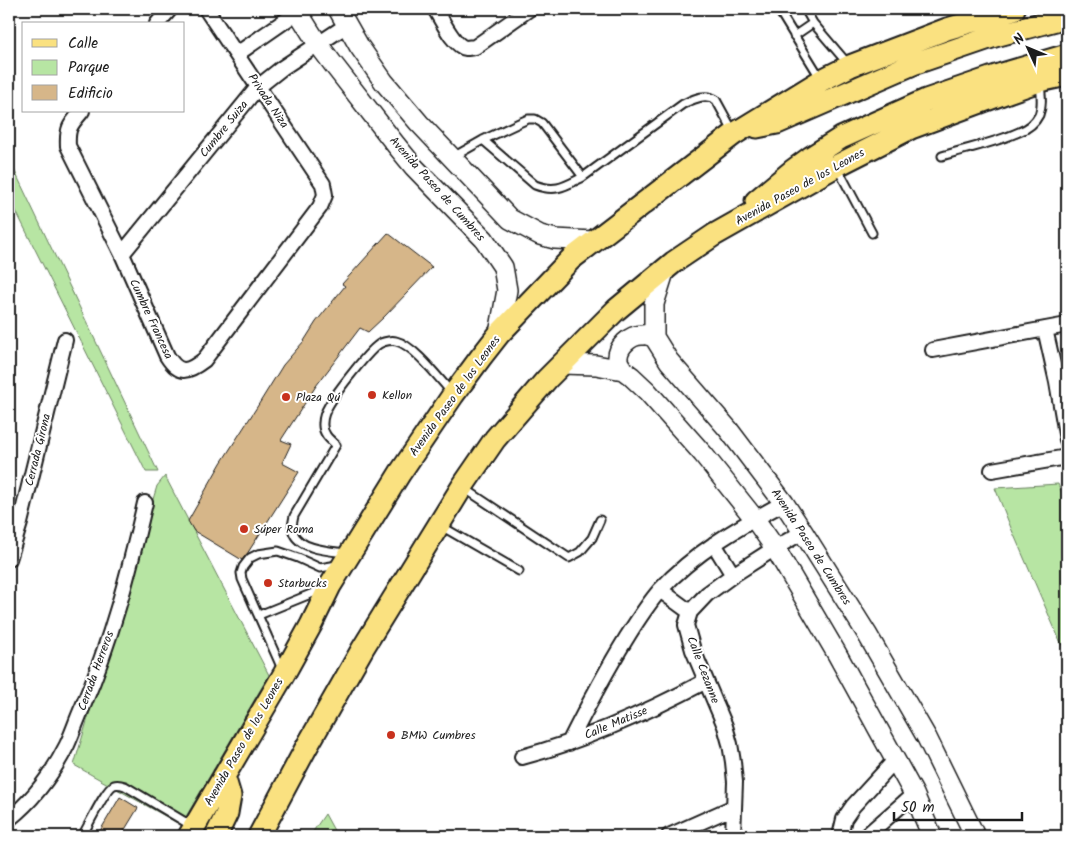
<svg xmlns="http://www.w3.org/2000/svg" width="1076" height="845" font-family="Kalam,sans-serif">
  <rect width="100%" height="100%" fill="#fff"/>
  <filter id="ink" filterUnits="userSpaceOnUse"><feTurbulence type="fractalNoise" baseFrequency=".02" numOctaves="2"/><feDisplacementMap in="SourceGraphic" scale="10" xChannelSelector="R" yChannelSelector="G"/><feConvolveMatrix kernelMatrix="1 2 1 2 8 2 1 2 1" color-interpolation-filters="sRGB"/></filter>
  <g filter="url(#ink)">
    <path fill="#b7e5a3" stroke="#6a8060" d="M9,159l9,19 140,294h-12l-137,-275z
      M165,476l104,199 -88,150 -107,-60 83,-279z
      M1058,484l9,21v152l-56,-129 -16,-40z
      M325,814l12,22h-27z"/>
    <path fill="#d6b689" stroke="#1c1c1c" d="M388,233l44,34 -48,50 -16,15 -8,-4 -44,58 -35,54 10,4 -9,19 17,9 -52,82 -5,6 -48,-29 -6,-10 33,-58 36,-56 26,-42 21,-24 12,-19 29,-36 -3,-2z
      M120,797l18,11 -17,28h-24z"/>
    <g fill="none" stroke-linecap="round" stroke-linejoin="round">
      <g stroke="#1c1c1c" stroke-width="11">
        <path id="lane" d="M778,9l43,70
          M805,9l8,14 35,41
          M794,36l19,-13
          M483,140l52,45c21,8 30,1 48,-8l100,-73c11,-5 22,-11 33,-4l18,33
          M942,156c25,-8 53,-13 77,-24 8,-3 16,-9 20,-17 4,-10 2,-21 1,-31
          M453,157l30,-17 36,-17 9,-4h7l7,4 41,54
          M838,169l34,64
          M464,488l105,70 11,-6 12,-14 8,-18
          M441,526l78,45
          M346,553c-15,-2 -47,-3 -53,-21 -2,-5 0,-11 1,-16l42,-71c-7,-6 -14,-12 -13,-22 0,-6 3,-13 6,-18 7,-12 41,-57 52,-62 4,-2 11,-3 15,-2 18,4 44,39 56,52
          M259,615l64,-26
          M282,669l-40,-90 -1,-6 2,-6 7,-9 8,-4 20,-3 20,7 22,10 17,-3
          M82,836c6,-9 23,-47 32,-51 3,-1 8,0 11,1l67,40"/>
      </g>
      <g stroke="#1c1c1c" stroke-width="18">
        <path id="street" d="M435,9c6,9 19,38 31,39 3,0 6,-1 9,-1l54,-38
          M157,24l13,-15
          M237,54l65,-45
          M82,111c-12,14 -15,17 -14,35l54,108 45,102c12,19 20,17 37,4l116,-153 5,-12 -2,-11 -117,-175
          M122,254l136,-167 24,-19 65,-43
          M1045,329l12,53 10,58
          M933,350l134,-25
          M992,470l75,-13
          M714,544l19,31
          M9,559l11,-36 45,-183
          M660,590l30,22
          M569,743c18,-36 37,-72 58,-106 10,-16 21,-33 33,-47 34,-37 80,-64 124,-87
          M522,757c64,-17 126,-45 184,-76
          M9,819c24,-19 44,-46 58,-74 6,-13 10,-26 16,-39 28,-65 46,-134 62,-203
          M669,836l65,-29
          M733,836l2,-54 -2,-20 -3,-18 -5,-18 -32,-76 -7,-25 4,-13 17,-18 26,-19 42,-27 28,-16
          M840,836l4,-17 9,-13 43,-47
          M866,836l48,-42"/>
      </g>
      <g stroke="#1c1c1c" stroke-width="22">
        <path id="secondary" d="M296,9l22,35 15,20 63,81 18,22 70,72 19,28 4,23 -8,44
          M338,9l21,37 25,36 35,41 91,96 30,16 15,4 38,2
          M665,269l-11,35v33l15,24 59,68 56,74 19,29 64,102 60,104 48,98
          M561,364l35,1 27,5 8,6 16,15 56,63 51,64 21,30 62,106 77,140 18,42
          M623,370c-2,-4 -5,-7 -5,-11 -1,-12 12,-24 24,-24 4,-1 8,1 12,2"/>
      </g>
      <g stroke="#1c1c1c" stroke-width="25">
        <path id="primary" d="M757,127l20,-4 136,-59 82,-28 72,-19
          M756,201l36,-30 19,-14 30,-19 85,-38 76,-26 65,-19
          M189,836l95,-162 27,-49 19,-39 70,-113 53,-78 28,-38 18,-23 72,-75 163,-125 88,-54 28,-14 97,-37 67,-20
          M216,836l11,-23 3,-17 -6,-20
          M259,836l47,-88 57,-100 99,-161 33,-48 52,-60 69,-69 58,-48 40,-27 122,-69 75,-38 97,-36 31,-11 28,-6"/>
      </g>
      <use href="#lane" stroke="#fff" stroke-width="7"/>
      <use href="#street" stroke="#fff" stroke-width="14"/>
      <use href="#secondary" stroke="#fff" stroke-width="19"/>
      <use href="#primary" stroke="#fae180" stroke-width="21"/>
    </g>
  </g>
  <g fill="#c8321e" stroke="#fff" stroke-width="2">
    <circle cx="372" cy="395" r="5"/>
    <circle cx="286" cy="397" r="5"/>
    <circle cx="244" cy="529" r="5"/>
    <circle cx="268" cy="583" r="5"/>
    <circle cx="391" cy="735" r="5"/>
  </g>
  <g text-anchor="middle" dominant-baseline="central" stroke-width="4" stroke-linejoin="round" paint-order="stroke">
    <g font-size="12" fill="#1c1c1c" stroke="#fff">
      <text transform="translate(268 101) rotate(56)">Privada Niza</text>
      <text transform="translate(224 129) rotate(-51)">Cumbre Suiza</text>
      <text transform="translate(800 187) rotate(-29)">Avenida Paseo de los Leones</text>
      <text transform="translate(437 189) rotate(48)">Avenida Paseo de Cumbres</text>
      <text transform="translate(151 319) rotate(65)">Cumbre Francesa</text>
      <text transform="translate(455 396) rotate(-54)">Avenida Paseo de los Leones</text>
      <text transform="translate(38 450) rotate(-76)">Cerrada Girona</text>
      <text transform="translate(811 547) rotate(57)">Avenida Paseo de Cumbres</text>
      <text transform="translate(703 670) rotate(69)">Calle Cezanne</text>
      <text transform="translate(96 671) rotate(-70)">Cerrada Herreros</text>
      <text transform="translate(616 723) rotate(-23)">Calle Matisse</text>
      <text transform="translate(244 742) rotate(-60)">Avenida Paseo de los Leones</text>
    </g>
    <g font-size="12" fill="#1c1c1c" stroke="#fff" text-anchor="start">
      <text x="382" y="395">Kellon</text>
      <text x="296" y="397">Plaza Qú</text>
      <text x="254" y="529">Súper Roma</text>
      <text x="278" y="583">Starbucks</text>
      <text x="401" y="735">BMW Cumbres</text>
    </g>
  </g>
  <rect width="1076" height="845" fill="none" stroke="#fff" stroke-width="30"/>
  <rect x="15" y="15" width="1046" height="815" fill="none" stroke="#1c1c1c" stroke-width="2" filter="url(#ink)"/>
  <rect x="22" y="22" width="162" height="90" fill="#ffffff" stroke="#a4a4a4"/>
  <rect x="32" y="39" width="25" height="8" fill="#fae180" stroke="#a4a4a4"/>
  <text x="68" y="48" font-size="15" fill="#1c1c1c">Calle</text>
  <rect x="32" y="60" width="25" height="15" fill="#b7e5a3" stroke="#a4a4a4"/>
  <text x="68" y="72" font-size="15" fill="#1c1c1c">Parque</text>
  <rect x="32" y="85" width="25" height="15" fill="#d6b689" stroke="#a4a4a4"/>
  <text x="68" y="98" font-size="15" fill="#1c1c1c">Edificio</text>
  <g transform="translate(1028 48) rotate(314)" stroke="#ffffff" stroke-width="4" paint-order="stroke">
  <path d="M0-4L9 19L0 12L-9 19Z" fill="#1c1c1c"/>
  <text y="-8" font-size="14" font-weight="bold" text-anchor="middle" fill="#1c1c1c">N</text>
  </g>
  <path d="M894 812v8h128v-8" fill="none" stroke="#1c1c1c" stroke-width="2.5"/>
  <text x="901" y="812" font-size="15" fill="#1c1c1c" stroke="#ffffff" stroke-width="4" paint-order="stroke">50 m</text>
</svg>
